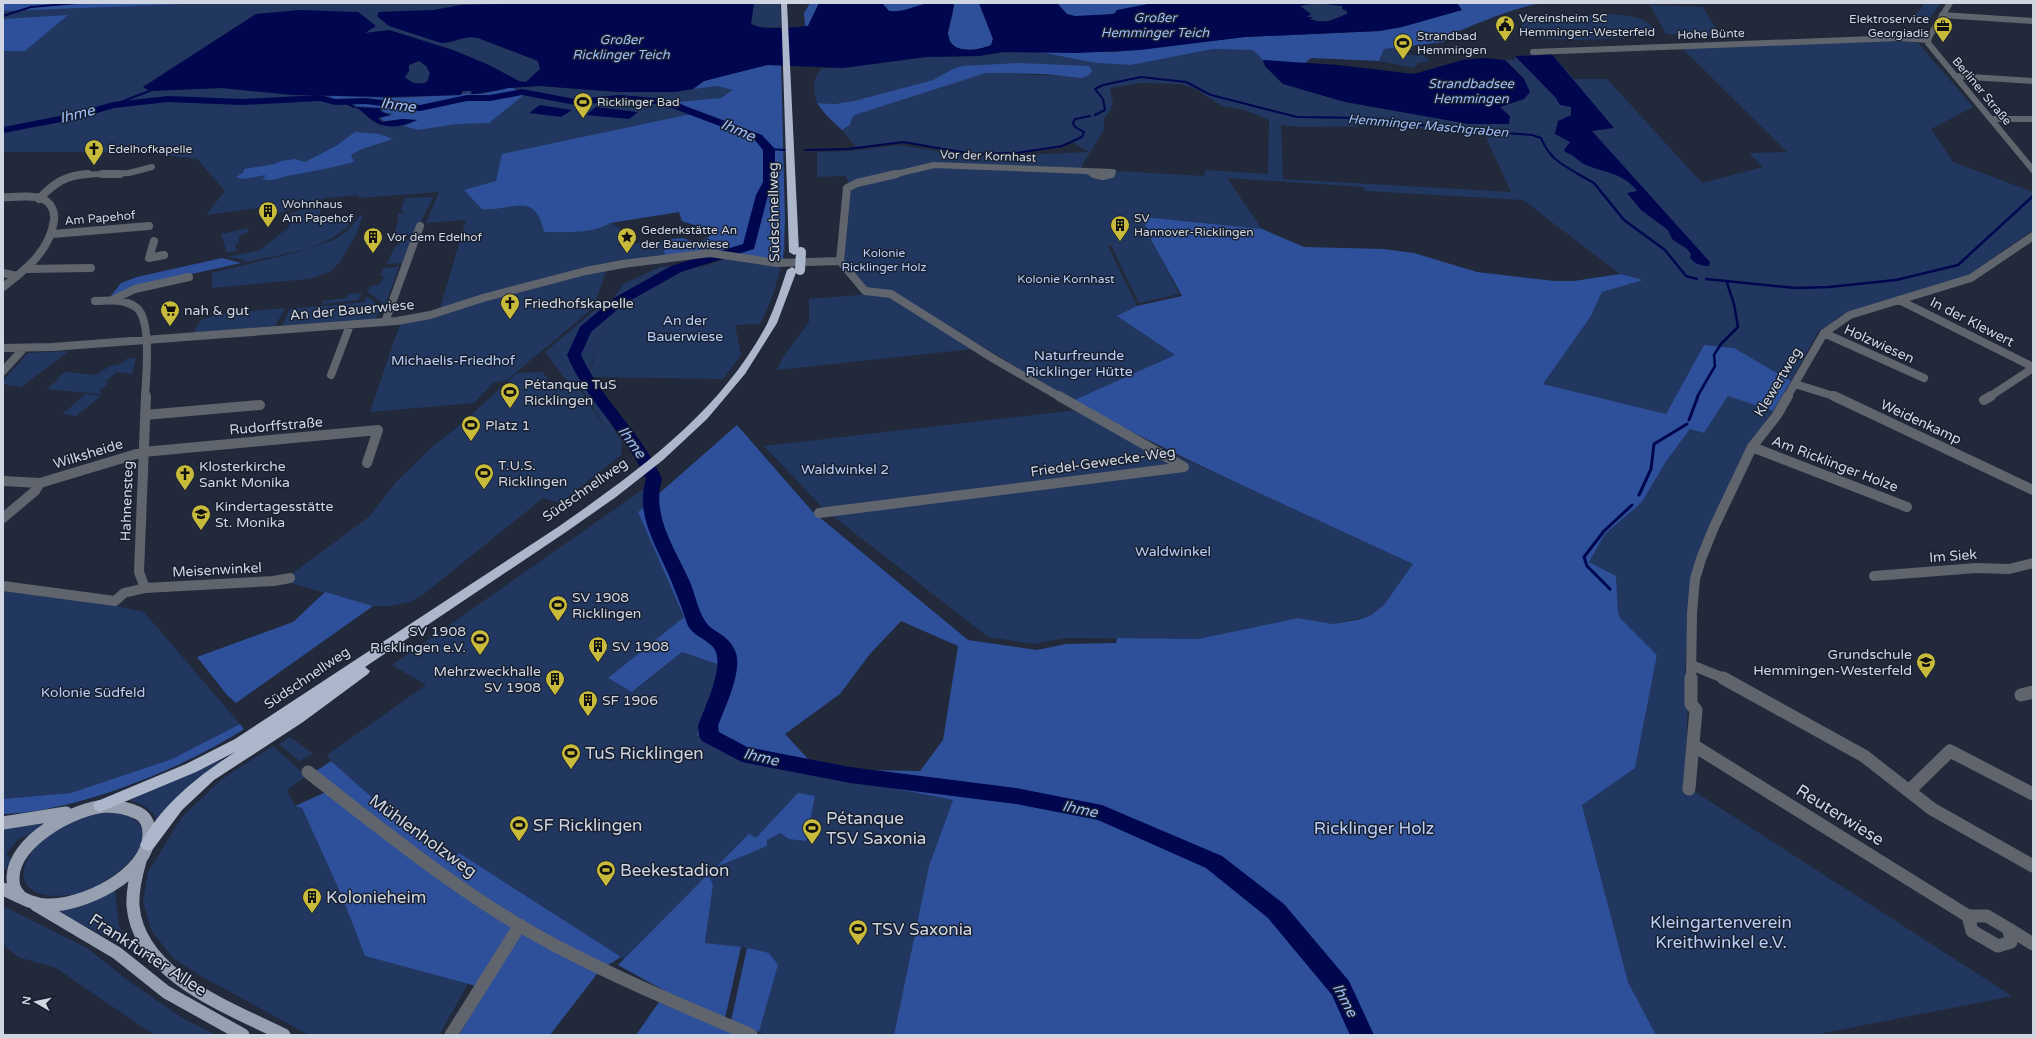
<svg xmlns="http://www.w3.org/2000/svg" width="2036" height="1038" font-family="'Varela Round',sans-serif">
  <rect width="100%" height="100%" fill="#21293a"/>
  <path fill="#223760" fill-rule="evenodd" d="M3,3h530l-72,2 -27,5 -55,2 70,31 19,-7 10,2 60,23 2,8 -14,13 -7,-1 -30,-16 -36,-15 -64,-20 -24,3h-1l11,-7 -74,-16 -45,4 -113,73 7,4 71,-3 170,9 69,-2 3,-4h10l-2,2 3,1 26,-4 8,-2 32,-2 78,6h57l106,-27 4,187 -103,-31 -3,-9 -68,11 10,6 1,10 -4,7 45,-6 2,17 -44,6 -181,46 26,-89 -40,3 13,-31 -81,6 1,-3 -33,3 -48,15 -21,-5 -51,7 19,-24 -28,-32 -57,-7h-137zM361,110l26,6 -10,2 5,4 21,-3 -23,6 -9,-5z
    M754,3h26l1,24h-21l-9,-3z
    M1317,3l25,3 6,5v3c-14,4 -24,13 -41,3l1,-2 -8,-9z
    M1925,3h16l-13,17 -20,-4h7z
    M1650,5l53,2 18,30 -55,-3z
    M1610,14c12,1 39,2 43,16l-2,2 -10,4c-15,1 -126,14 -119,-13l9,-5z
    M1890,39l28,4 55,64 -42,22 22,33 80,30v38l-66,46 -126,40 -23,16 -27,49 -57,-33 -30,-3 -38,69 -123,-30 48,-68 11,-24 40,-12 -22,-6 -97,-74 -158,-9 -1,-4 -137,-9 35,51 -120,-11 37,76 -40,9 -28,-58 -3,1 29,60 -20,10 58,39 -103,46 -154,-94 -50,-18 -24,-29 6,-73 -4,-11 -29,1v-25l35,-1 47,-6 76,12 114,-5 -17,-10 -23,7 -65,6 -81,-13 -47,5 -14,-17 8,-5 2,-7 3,-3 131,-42 79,3 26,-5 -2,-4 -24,-2 -112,4 -20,11 -79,21 -19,3 -18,-1c-4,-14 -5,-24 5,-35h21l83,-11 53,-1 36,-5 24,1 57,11 35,2 82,-16 40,1 10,10 2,6 18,18 62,18 124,22 31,-17 24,-8v-21l-19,-18h9l1,-4 27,-1 8,-3 24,27h33l95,104 61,-16 -14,-14 38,-1 -105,-104zM1141,83l40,1 15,5 26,17 22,4 25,10 -1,54 -63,-4 -1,6 -122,-7v-4l22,-35v-11l7,-10 2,-6 -3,-15zM1281,125l20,2 97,-1 87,9 26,57 -228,-13z
    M1398,46l10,9h15l7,6 -12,2 -5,5 -34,-7 5,-12z
    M419,61l7,5 4,7 -3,9c-9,3 -15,2 -22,-5l4,-6 -1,-6z
    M428,197l5,1 -18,35 -19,8 2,-3h-3l-1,-3 5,-17h-2l1,-4 7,-1 -4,-3 4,-12z
    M324,203l-6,15 38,-3c-4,5 -8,12 -14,16 -25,20 -65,24 -96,31l-5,-3 -14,-2 33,-7 29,-23 1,-12 -1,-1z
    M363,215l-7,20 -16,27 -10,10 -21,7 -97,9v-15l82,-20 40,-13 13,-9 13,-15z
    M249,228l-1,4 -9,4v7l-4,1 2,7 -10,2 -6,-19z
    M412,238l-9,25 -16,1c5,-13 10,-24 25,-26z
    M725,259l56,8 -9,31 -12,26 -25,1 6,30 -18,24 -131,-2 -3,-3 18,-55 -19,55 3,4 -5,1 -9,-24 10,-25 33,-29 57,-32 24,-7 1,5z
    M692,263l-31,13 -44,25 -34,29 -11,26 11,24 39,62 -1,13 -61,48 -17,-5 -119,96 -14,8 -20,4h-17l-86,-24 2,-6 80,-59 27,-35 36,-35 28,-22 57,-52 25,-1 7,9 27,2 35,55 -33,-56 -11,-1 -22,-29 51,-43 18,-11 9,-14 37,-17 11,-1 6,-2z
    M399,267l-14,38 -17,-13 2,-5h-4l13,-2 5,-9 -4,-1 4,-7z
    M607,269l-14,39 -86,72 -14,3 -19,20 -104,9 30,-88 33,-6 60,-20z
    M362,293l-4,7 -36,4 1,-3 24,-3 1,-4z
    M884,293l89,56 -196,21 6,-13 26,-35v-23z
    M367,296l13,11 -4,12 -94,7 8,-17 74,-7z
    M285,308l-10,18 -82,7 8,-13 19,-6z
    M69,351l-48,36 -18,-3v-3l25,-28z
    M128,358l8,1 -4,15 -15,-2 -12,10 4,1 -10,8 3,1 -3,2 -52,-5 12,-10h-3l9,-7 31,3 14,-9 10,-2z
    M86,394l15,2 -25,20 -14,-2z
    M1728,396l45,15 -25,36 -18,39 -41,122 -4,62 3,2 -2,114 326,210 -198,39h-158l-28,-53 -46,-178 53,-36 22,-113 -37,-37 -2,-6 -2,-36 -27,-14 16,-28 37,-32 23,-39 25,-34 14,4z
    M1077,410l337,154 -30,41 -14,11 -37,8 -35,-6 -100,21 -133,-1 -31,6 -46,-7 -164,-128 -60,-63z
    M645,488l4,13 -11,11 46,105 -76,61 25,14 49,-40 39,13 -24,70 42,23 214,42 -24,66 -35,169h-128l-7,-3 19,-67 -31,-17 -42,-5 8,-58 -5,-11 -84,85 -180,-101 -25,-19 -88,-78 -4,-6 99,-70 -34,-20z
    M3,591l110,14 31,7 96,112 -68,35 -101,34 -68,6z
    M290,737l23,17 -14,7 -20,-17z
    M273,746l33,30 -19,14 8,16 7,2 39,86 24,62 103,28 -29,51h-130l-108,-59 -28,-18 -22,-28 -8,-29 5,-29 34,-55 40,-38z
    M223,759l-39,31 -28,30c-3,-12 -15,-16 -26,-20z
    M109,812c78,9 3,79 -39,83 -59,7 -58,-33 -18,-63 14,-11 39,-18 57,-20z
    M48,822l-19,13 -10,3 -13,16 5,4 -5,11 -3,2v-44z
    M115,890l4,37 16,26 -22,-13 -57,-29 25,-5z
    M3,906l84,42 43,34 54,37 32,16h-62l-98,-67 -38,-11 -15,-13z"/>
  <path fill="#2e509a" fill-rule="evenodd" d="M3,3h205l-205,8z
    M810,3h9l-11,23h-3l-1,-13z
    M882,3h47c-12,5 -27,10 -40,8z
    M954,3h25l14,36 -2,6c-14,6 -41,10 -43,-11 0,-3 6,-25 6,-31z
    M1057,3h96c-18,6 -68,20 -86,11 -3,-2 -7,-8 -10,-11z
    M1457,3h85c-34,6 -64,21 -96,33l-2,6 -60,7 -5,12 -68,-3 -7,6 -41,-4 -10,-10 -40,-1 -82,16 -35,-2 -57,-11h77l129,-15 134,-6 23,-4 59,-17z
    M68,15l-43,36h-22v-32z
    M1019,63l70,3 3,5 -3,4 -7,3 -38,-4 -58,-1 -131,42 -3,3 -2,7 -8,5 -15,-14 -10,-13 18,1 19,-3 79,-21 20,-11 10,-3z
    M767,65h14l4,154 -2,43 -52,-7 -66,2 -2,-17 19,-2 18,5 15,-11 -33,-11 -3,-9 -69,11c-18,11 -44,9 -66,9 -9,-43 -33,-20 -62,-23l-18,-19 32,-9 6,-27 194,-41 -18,-11 43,-4 12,-8 -15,-4 -25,3 11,-8z
    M508,88h5l5,4 -29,5 -22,1 -47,10 -53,-8 -32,1 -11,-3 9,-2 58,2 70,-3 9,-3 -1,2h13z
    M519,94h6l-36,29 -33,1 -38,6 -14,-4 14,-6 -15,-1 -19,2 -3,-3 12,-4 -9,-2 -4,-4 -24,-2 -8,-4 17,-1 55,8 47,-10 23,-1z
    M355,132l24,2 14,5c-14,5 -30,8 -42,16l3,7c-23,6 -45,10 -67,14 -9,2 -15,6 -24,3l3,-4 -24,4 -6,-2 8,-5v-3l31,-5 6,-3 14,-2 10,3 31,-16z
    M1142,217l120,12 42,18 79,2 31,4 63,19 77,9h20l46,-7 23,6 -41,12 -11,24 -48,68 123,30 38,-69 30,3 57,33 -18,30 -45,-15 -24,37 -14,-4 -25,34 -23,39 -37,32 -16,28 27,14 2,36 2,6 37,37 -22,113 -53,37 46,177 28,53h-762l35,-169 24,-66 -214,-42 -42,-23 23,-70 -38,-13 -50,40 -24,-14 76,-61 -46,-105 99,-87 75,86 156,129 69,10 29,-6 50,-1 1,-5 81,1 100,-21 35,6 24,-4 13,-4 14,-11 29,-41c-114,-53 -230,-104 -341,-163l103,-46 -58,-39 20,-10 45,-10 -30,-55zM901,621l57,25 -15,94 -23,31 -57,-1 -53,-9 -25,-27 55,-40 30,-40z
    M222,258l19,5 -108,24 -23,10 11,-14 16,-6z
    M325,592l48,14 -137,97 -9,-8 -30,-38 96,-35z
    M240,724l4,5c-62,40 -168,83 -241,85v-15l68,-6 101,-34z
    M331,761l88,78 31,22 9,-8 162,104 -21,13 -50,65h-91l28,-46 -122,-33 -24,-62 -39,-86 -7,-2 31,-14 -13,-19z
    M798,793l17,3 -9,45 -17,-2 -9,-6 -13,7v6l-51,21 33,-33 7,4z
    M708,874l5,11 -8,58 36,4 -16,71 -58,-26 -49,-27z
    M747,948l22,5 9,12 -19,67 -28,-11z
    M659,1002l77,33h-100z"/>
  <path fill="#00074f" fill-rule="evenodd" d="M533,3h221l-3,21c14,7 42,3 57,2l11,-23h63l7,8c14,2 27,-6 40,-8 8,-1 17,0 25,0 0,6 -6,28 -6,31 2,21 29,17 43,11l2,-6 -14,-36h78l10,11 8,2 39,-2 3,-4 36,-7h304l5,7 -60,17 -23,4 -134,6 -105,13 -63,3 -75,-1 -23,4 -53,1 -83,11 -76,-3 -63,16 -11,8 -18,3h-57l-78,-6 -32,2 -8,2 -26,4h-3l1,-3h-9l-3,4 -69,2 -99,-2 -71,-7 -71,3 -7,-4 113,-73 45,-4 57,2 18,14 -11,7 24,-3 64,20 36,15 30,16 7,1 14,-13 -2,-8 -60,-23c-14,-3 -23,5 -37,5l-52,-17 -12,-10 2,-4 55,-2 27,-5zM1317,3l25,3v3l5,2v3c-15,5 -18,11 -37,5l3,-2h-6l4,-3 -11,-8zM419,61l7,5 4,7 -3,9c-9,3 -15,2 -22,-5l4,-6v-6z
    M1550,52l64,76 -22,3 118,131 -1,4c-8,0 -14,-2 -19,-8l1,-4 -4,-5 -15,-10 -4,-9 -27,-20 -14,-17 10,-2c-14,-19 -34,-18 -53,-27 -7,-4 -11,-10 -19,-12l-1,-2 6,-8 -15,-8 3,-13 13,-6v-8l-11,-2 -4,-7 -41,-42 27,-1z
    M1484,58l21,2 19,19 6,13 -6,7 -24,8 10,9 -1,8h-40l-124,-22 -62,-18 -18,-18 -2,-6 75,5 76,9 48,-14z
    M540,105l32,5 -11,7 -32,-4z
    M354,107l25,1 3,4 9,3 -13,3 4,4 21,-3 14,1c-15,7 -31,10 -45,0 -7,-5 -10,-10 -18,-13z
    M596,107l42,5 -9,7 -43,-4z"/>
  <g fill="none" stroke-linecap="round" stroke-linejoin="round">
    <path stroke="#00074f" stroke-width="2" d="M3,16l28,-9 46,-4
      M344,102l10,5
      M113,105l39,-15
      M1095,115l10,-5 -2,-11 -8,-10 8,-4 38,-8 45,5 25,13 86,22 75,1 78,11 82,6 9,3c9,21 20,26 39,37
      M769,149l16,1
      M805,150l43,-1 55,-7 70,12 43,-1 46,-7 20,-9 2,-5 -9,-5 -2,-4 2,-4 15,-3"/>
    <path stroke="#00074f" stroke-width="2.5" d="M1578,174l16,9 30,37 41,30 21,26 11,3
      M1706,279l90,9 33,-1 67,-7 62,-15 75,-69
      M1697,397l18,-31 -1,-11 7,-11 17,-17 -4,-23 -7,-21"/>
    <path stroke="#00074f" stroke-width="3" d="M1689,420l9,-24
      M1639,495l12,-26 3,-25 33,-20
      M1610,589l-23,-23 -3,-9 20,-26 28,-26"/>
    <path fill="#00074f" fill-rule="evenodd" d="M522,89l53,10 45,-4 36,3 24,6 82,31 13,14v33l-7,13 -14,54 -73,23 -57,32 -33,28 -10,23c21,46 61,77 81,124 -11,37 13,69 28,103 5,12 8,28 15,39 7,12 24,12 31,32 6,20 -11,54 -18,73l1,6 28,15 103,20 166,21 86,17 120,51 62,48 65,77 25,54h-24l-18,-40 -64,-77 -62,-50 -108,-48 -82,-16 -166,-21 -108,-21 -40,-21 -3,-5 -1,-10c6,-18 30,-65 14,-80 -8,-8 -19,-11 -24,-20 -5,-14 -10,-29 -16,-43 -13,-34 -38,-66 -26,-104 -20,-46 -60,-78 -79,-124l13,-28 34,-29 57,-32 72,-22 13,-49 7,-13v-32l-9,-11 -82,-31 -16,-4 -36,-3 -45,4 -53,-10 -32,6h-23l-47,10 -54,-7 -31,1 -15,-4 -78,4 -74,-3 -54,6 -37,11 -74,14v-6l72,-14 38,-11 55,-6 74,3 78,-4 15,4 31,-1 54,7 47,-10h23z"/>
    <path stroke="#60656d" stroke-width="6" d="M1950,3l-21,34 -1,6 105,127
      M1942,15l91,6
      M1533,52l366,-14 29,2
      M1955,76l78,5
      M1991,119h42
      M1087,171l26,1 -4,3
      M1087,171l9,4
      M77,175l52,-2 23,-6
      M892,175l42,-10 153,6"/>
    <path stroke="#60656d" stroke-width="8" d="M102,174h18
      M1094,174l9,2 8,-2
      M3,197c13,1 28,-3 40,2 8,4 12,12 11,21 -4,31 -28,49 -51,67
      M39,199c15,-16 27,-24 49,-25
      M53,234l96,-8
      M154,241l-5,17 15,-3
      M840,261l7,-73 10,-5 39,-9
      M840,261l25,30 26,3 103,65 66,38
      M25,269l66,-1
      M3,273l14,3
      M112,300l23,-11 54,-12
      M1899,300l134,67
      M95,301c14,-1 31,-2 42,7 15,13 9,70 8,89
      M385,322l35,-96
      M1824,333l100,45
      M3,348l49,-1 345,-26 33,-6 53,-17 103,-27 37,-7 87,-11 67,10 63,-2
      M3,371l21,-23
      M331,375l19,-50
      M1795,384l42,13
      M1787,397l37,-64 26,-18 121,-37 62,-42
      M1989,397l44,-29"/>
    <path stroke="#60656d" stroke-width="10" d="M1834,396l199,94
      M1984,400l7,-4
      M145,415l115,-10
      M1752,447l155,60
      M3,481l37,2 103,-31 235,-22 -11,33
      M819,513l365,-46 -125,-71
      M3,518l32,-27 5,-8
      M1874,576l102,-8 33,1 24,-6
      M3,586l112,15 9,-8 21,-5 129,-7 16,-3
      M145,588l-6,-16 7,-176
      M1691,665l35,14
      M1691,679l1,-66 3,-34 6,-20 13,-32 38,-80 25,-32 11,-19"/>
    <path stroke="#60656d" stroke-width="13" d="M1723,678l141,78 68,53 101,57
      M2021,695l12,-3
      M1693,745l275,171
      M308,772c80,62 160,128 250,175 63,33 128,60 193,88
      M1689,789l7,-79 -5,-6v-26
      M1910,790l40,-39 83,43
      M1968,916h19l22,13 2,13 -13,4 -26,-15z
      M2009,929l24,15
      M451,1035l69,-110"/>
    <path stroke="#96a0b1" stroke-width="13" d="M3,823l63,-10
      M140,861c-4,14 -8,30 -7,45 6,70 97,102 151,129
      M3,889c14,6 27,15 43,16 35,2 104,-30 103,-72 0,-8 -3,-16 -11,-20 -11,-5 -20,-7 -32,-7 -32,2 -92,35 -93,71 0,9 1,13 7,19
      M36,905l81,48 49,39 77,43"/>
    <path fill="#acb7cc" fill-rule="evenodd" d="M781,3h6l12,249 -5,3 -5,-3z
      M792,267l5,3 -20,53 -32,51 -38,45 -44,41 -47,37 -50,35 -201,135 5,4 -2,3 -65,48 -89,58 -32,30 -29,39 -5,2 -5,-2 -3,-4c21,-40 58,-69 95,-93l-39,20 -91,38 -5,2 -5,-2 -2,-4 2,-4 91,-38 49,-25 323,-212c79,-55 163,-115 209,-203 8,-17 14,-36 20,-54z"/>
    <path stroke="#acb7cc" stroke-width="10" d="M800,270l1,-18"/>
  </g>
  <defs>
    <g id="civic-pin" transform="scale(1)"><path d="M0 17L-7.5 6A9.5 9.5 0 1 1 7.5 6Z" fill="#c8bb3b" stroke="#182030"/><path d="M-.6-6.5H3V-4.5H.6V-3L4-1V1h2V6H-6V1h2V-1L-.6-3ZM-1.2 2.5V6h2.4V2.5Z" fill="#111"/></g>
    <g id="office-pin" transform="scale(1)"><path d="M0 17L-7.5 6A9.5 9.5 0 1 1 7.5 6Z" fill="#c8bb3b" stroke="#182030"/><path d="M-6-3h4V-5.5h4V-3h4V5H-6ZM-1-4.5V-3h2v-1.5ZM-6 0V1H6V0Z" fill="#111"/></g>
    <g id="stadium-pin" transform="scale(1)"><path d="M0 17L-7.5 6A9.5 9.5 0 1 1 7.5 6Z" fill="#c8bb3b" stroke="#182030"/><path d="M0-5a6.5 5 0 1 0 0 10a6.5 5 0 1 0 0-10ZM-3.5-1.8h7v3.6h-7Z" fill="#111"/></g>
    <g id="church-pin" transform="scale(1)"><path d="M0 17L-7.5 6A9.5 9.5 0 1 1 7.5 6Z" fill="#c8bb3b" stroke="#182030"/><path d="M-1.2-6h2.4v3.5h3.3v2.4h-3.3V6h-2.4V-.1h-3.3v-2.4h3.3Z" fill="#111"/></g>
    <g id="building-pin" transform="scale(1)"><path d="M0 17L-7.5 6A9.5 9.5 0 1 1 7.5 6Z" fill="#c8bb3b" stroke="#182030"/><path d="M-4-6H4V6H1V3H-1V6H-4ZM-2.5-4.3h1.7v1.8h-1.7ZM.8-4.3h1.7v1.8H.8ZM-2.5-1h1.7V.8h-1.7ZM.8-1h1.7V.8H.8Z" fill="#111"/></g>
    <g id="sight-pin" transform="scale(1)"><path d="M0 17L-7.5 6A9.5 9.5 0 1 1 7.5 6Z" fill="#c8bb3b" stroke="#182030"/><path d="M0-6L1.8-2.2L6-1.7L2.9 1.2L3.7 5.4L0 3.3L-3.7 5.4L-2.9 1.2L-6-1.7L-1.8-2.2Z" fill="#111"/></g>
    <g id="supermarket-pin" transform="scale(1)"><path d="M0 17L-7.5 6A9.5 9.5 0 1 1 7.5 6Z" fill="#c8bb3b" stroke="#182030"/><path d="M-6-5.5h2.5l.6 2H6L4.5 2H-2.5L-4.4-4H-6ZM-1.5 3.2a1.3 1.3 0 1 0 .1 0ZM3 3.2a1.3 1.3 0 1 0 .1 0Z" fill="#111"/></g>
    <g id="school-pin" transform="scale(1)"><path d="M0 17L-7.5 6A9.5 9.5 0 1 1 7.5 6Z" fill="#c8bb3b" stroke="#182030"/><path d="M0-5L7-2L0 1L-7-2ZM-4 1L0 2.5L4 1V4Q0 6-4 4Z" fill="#111"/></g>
  </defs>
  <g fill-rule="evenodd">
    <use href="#civic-pin" x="1505" y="25"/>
    <use href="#office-pin" x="1943" y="26"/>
    <use href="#stadium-pin" x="1403" y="43"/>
    <use href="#stadium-pin" x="583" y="102"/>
    <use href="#church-pin" x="94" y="149"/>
    <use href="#building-pin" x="268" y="211"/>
    <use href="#building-pin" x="1120" y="225"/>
    <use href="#building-pin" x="373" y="237"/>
    <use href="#sight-pin" x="627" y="237"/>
    <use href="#church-pin" x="510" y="303"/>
    <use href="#supermarket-pin" x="170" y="310"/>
    <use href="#stadium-pin" x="510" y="392"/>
    <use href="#stadium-pin" x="471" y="425"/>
    <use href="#stadium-pin" x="484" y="473"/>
    <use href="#church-pin" x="185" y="474"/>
    <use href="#school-pin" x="201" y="514"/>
    <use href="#stadium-pin" x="558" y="605"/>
    <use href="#stadium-pin" x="480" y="639"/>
    <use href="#building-pin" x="598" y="646"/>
    <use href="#school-pin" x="1926" y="662"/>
    <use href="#building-pin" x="555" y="679"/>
    <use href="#building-pin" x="588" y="700"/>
    <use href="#stadium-pin" x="571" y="753"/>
    <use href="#stadium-pin" x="519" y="825"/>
    <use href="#stadium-pin" x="812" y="828"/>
    <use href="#stadium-pin" x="606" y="870"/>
    <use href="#building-pin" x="312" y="897"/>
    <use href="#stadium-pin" x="858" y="929"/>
  </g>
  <g text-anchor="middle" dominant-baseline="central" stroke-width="3" stroke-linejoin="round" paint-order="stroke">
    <g font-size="12" fill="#d0d6e1" stroke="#182030" text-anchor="start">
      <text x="1519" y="18">Vereinsheim SC<tspan x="1519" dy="14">Hemmingen-Westerfeld</tspan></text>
      <text x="1929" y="19" text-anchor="end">Elektroservice<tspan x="1929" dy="14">Georgiadis</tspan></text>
      <text x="1417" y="36">Strandbad<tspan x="1417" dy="14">Hemmingen</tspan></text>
      <text x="597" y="102">Ricklinger Bad</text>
      <text x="108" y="149">Edelhofkapelle</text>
      <text x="282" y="204">Wohnhaus<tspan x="282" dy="14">Am Papehof</tspan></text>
      <text x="1134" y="218">SV<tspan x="1134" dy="14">Hannover-Ricklingen</tspan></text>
      <text x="641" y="230">Gedenkstätte An<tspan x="641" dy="14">der Bauerwiese</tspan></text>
      <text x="387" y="237">Vor dem Edelhof</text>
    </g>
    <g font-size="12" fill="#d0d6e1" stroke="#182030">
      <text transform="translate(1711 34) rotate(-2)">Hohe Bünte</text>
      <text transform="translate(1982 91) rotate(50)">Berliner Straße</text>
      <text transform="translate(988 156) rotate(2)">Vor der Kornhast</text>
      <text transform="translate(100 218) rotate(-5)">Am Papehof</text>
    </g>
    <g font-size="12" fill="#b9cef8" stroke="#182030">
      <text x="884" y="253">Kolonie<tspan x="884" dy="14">Ricklinger Holz</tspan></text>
      <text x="1066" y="279">Kolonie Kornhast</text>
    </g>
    <g font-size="13" font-style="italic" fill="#9ebefb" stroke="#182030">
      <text x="1155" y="18">Großer<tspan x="1155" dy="15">Hemminger Teich</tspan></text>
      <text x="621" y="40">Großer<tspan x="621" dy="15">Ricklinger Teich</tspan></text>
      <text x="1471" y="84">Strandbadsee<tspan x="1471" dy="15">Hemmingen</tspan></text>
      <text transform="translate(1428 126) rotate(5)">Hemminger Maschgraben</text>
    </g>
    <g font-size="14" fill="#d0d6e1" stroke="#182030">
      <text transform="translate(774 212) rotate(-91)">Südschnellweg</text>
      <text transform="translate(352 310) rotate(-5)">An der Bauerwiese</text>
      <text transform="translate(1972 322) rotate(27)">In der Klewert</text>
      <text transform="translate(1879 344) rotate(24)">Holzwiesen</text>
      <text transform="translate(1778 382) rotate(-59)">Klewertweg</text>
      <text transform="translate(1921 422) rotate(25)">Weidenkamp</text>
      <text transform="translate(276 426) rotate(-5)">Rudorffstraße</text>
      <text transform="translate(88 454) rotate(-17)">Wilksheide</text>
      <text transform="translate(1103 462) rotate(-8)">Friedel-Gewecke-Weg</text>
      <text transform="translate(1835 464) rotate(21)">Am Ricklinger Holze</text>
      <text transform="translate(585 490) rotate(-35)">Südschnellweg</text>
      <text transform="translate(127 501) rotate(-88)">Hahnensteg</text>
      <text transform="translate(1953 556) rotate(-4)">Im Siek</text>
      <text transform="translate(217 570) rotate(-3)">Meisenwinkel</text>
      <text transform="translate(307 678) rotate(-34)">Südschnellweg</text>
    </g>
    <g font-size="14" fill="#d0d6e1" stroke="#182030" text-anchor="start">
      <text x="524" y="303">Friedhofskapelle</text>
      <text x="184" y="310">nah &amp; gut</text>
      <text x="524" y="384">Pétanque TuS<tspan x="524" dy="16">Ricklingen</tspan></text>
      <text x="485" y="425">Platz 1</text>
      <text x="498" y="465">T.U.S.<tspan x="498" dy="16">Ricklingen</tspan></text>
      <text x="199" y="466">Klosterkirche<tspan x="199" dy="16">Sankt Monika</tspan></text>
      <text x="215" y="506">Kindertagesstätte<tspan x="215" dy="16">St. Monika</tspan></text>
      <text x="572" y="597">SV 1908<tspan x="572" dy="16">Ricklingen</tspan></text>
      <text x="466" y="631" text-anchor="end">SV 1908<tspan x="466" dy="16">Ricklingen e.V.</tspan></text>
      <text x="612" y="646">SV 1908</text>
      <text x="1912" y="654" text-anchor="end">Grundschule<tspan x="1912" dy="16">Hemmingen-Westerfeld</tspan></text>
      <text x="541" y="671" text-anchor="end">Mehrzweckhalle<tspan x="541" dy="16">SV 1908</tspan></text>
      <text x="602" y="700">SF 1906</text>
    </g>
    <g font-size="14" fill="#b9cef8" stroke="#182030">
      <text x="685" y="320">An der<tspan x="685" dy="16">Bauerwiese</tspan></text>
      <text x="1079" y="355">Naturfreunde<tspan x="1079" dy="16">Ricklinger Hütte</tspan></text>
      <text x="453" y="360">Michaelis-Friedhof</text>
      <text x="845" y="469">Waldwinkel 2</text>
      <text x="1173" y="551">Waldwinkel</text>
      <text x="93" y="692">Kolonie Südfeld</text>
    </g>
    <g font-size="15" font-style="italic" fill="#9ebefb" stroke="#182030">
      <text transform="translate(398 105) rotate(7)">Ihme</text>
      <text transform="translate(77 114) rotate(-14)">Ihme</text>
      <text transform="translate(738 130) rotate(23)">Ihme</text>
      <text transform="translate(632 442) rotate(54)">Ihme</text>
      <text transform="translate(761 757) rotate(13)">Ihme</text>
      <text transform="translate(1080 809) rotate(12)">Ihme</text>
      <text transform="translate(1345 1000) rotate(62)">Ihme</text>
    </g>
    <g font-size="17" fill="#d0d6e1" stroke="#182030" text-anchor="start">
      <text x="585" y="753">TuS Ricklingen</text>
      <text x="826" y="818">Pétanque<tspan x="826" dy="20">TSV Saxonia</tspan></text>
      <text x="533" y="825">SF Ricklingen</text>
      <text x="620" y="870">Beekestadion</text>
      <text x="326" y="897">Kolonieheim</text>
      <text x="872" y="929">TSV Saxonia</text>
    </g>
    <g font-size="17" fill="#d0d6e1" stroke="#182030">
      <text transform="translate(1840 815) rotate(32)">Reuterwiese</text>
      <text transform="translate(423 836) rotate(36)">Mühlenholzweg</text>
      <text transform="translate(148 955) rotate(33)">Frankfurter Allee</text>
    </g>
    <g font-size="17" fill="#b9cef8" stroke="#182030">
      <text x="1374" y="828">Ricklinger Holz</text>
      <text x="1721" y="922">Kleingartenverein<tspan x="1721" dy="20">Kreithwinkel e.V.</tspan></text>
    </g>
  </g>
  <rect width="2036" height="1038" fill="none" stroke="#d0d6e1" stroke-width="8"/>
  <g transform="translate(36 1002) rotate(279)" stroke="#182030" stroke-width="3" paint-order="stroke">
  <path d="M0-3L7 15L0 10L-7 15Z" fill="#d0d6e1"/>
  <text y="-6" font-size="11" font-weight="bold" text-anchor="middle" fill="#d0d6e1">N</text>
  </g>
</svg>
